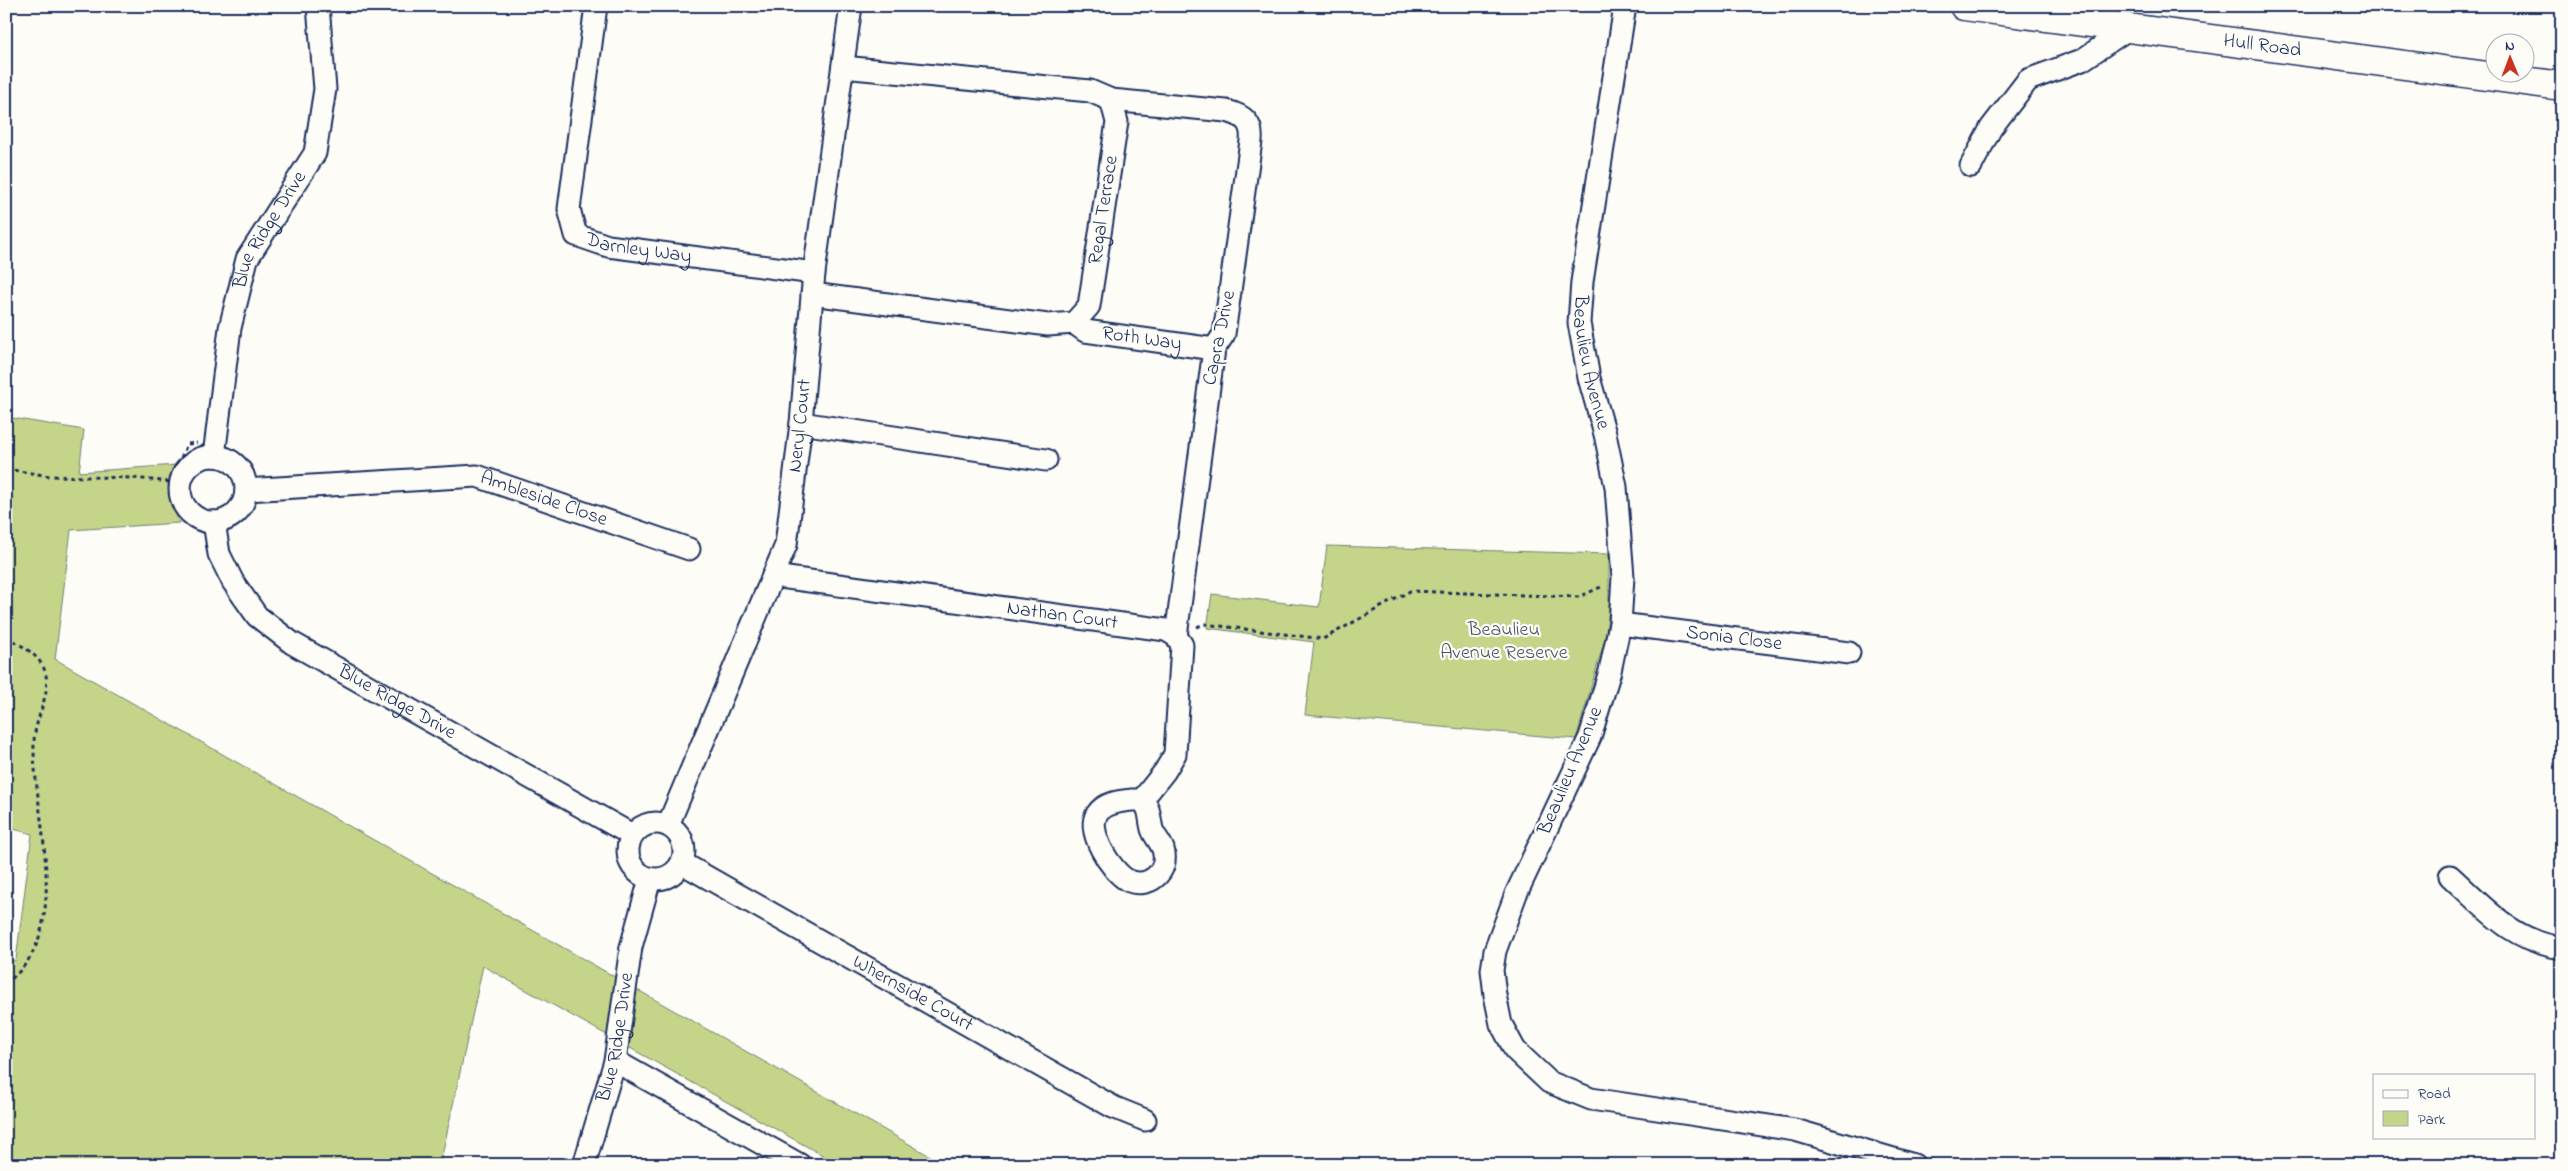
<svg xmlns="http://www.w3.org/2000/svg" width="2568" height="1171" font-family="'Indie Flower',sans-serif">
  <rect width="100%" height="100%" fill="#fdfcf7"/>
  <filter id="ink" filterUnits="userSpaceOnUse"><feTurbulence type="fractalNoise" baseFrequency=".02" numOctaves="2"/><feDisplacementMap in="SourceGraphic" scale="10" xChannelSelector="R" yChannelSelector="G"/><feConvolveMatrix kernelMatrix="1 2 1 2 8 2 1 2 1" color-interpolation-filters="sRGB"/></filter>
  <g filter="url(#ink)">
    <path fill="#c4d488" stroke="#708273" d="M6,417l78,13 -5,42 97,-7 -8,29 11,29 -108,7 -16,129 891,506h-106l-357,-199 -43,199h-434v-131l3,-25 -3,-1v-47l10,-1 16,-126 -26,-7z
      M1327,546l282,8v55l-4,30 -29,100 -271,-24 9,-73 -107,-14 5,-34 107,13z"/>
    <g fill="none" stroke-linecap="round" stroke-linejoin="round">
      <g stroke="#1b2f5e" stroke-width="25">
        <g id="street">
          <path id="s1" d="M596,6l-27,203 7,26 32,11 206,27"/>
          <path id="s2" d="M1625,6l-43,276 -3,41 10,55 16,56 11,53 7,90 -3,47 -10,47 -20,66 -74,157 -21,57 -3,19 3,25 6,29 14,26 34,32 42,17 204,31 119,35"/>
          <path d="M1111,100l115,11c17,4 27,11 25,30l-27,193 -10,15 -38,287"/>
          <path d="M1971,166l20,-38 37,-48 54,-20 46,-31"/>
          <path id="s3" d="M812,294l236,31 26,-2 15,-17 28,-184 -6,-22 -21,-9 -247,-24"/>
          <path id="s4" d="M1074,323l11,8 129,18"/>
          <path d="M801,423l245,37"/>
          <path id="s5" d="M214,456l16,-128 17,-69 68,-106 10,-64 -7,-83"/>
          <circle cx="213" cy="489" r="33"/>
          <path id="s6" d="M246,490l231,-14 212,73"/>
          <path id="s7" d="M214,522l5,32 14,28 24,34 35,27 340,192"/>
          <path id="s8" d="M773,576l393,54 10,6 6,9 -7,109 -10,17 -23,29"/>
          <path id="s9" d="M1620,624l229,29"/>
          <path d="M1132,800h10c9,9 7,18 10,29 2,7 8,12 11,20 7,23 -15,41 -36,31 -16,-9 -41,-49 -30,-66 7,-11 23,-13 35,-14z"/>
          <circle cx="656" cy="851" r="28"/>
          <path id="s10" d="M668,825l118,-280 15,-122 13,-150 37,-267"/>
          <path id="s11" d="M682,863l431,244 32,13"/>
          <path d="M2450,876c36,33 62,65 112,72"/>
          <path d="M615,1061l185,104"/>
          <path id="s12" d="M584,1165l31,-104 16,-114 19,-68"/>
        </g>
      </g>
      <g stroke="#1b2f5e" stroke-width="31">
        <g id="secondary">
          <path id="s13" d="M1964,6l598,80"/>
        </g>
      </g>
      <path stroke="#1b2f5e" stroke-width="3" stroke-dasharray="4 4" stroke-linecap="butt" d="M2557,6l5,1
        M6,469l44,7 83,2 38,4 16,-38 10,-1
        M1197,627l7,-3 119,15 87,-48 169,6 24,-11
        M6,638c16,6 37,20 40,37 4,22 -12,46 -12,67 -2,70 43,191 -28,241"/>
      <use href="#street" stroke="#fdfcf7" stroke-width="21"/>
      <use href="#secondary" stroke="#fdfcf7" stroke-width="28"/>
    </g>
  </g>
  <g text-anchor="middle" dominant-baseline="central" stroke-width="4.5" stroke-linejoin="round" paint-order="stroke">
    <g font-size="20" fill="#1b2f5e" stroke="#fdfcf7">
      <text stroke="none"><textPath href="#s13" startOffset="301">Hull Road</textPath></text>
      <text stroke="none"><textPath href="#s3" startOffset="384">Regal Terrace</textPath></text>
      <text stroke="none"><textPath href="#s5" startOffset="236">Blue Ridge Drive</textPath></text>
      <text stroke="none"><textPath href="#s1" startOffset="296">Darnley Way</textPath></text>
      <text transform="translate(1220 338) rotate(-78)">Capra Drive</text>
      <text stroke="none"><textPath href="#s4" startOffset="71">Roth Way</textPath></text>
      <text stroke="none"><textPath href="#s2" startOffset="361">Beaulieu Avenue</textPath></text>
      <text stroke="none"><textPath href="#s10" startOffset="424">Neryl Court</textPath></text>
      <text stroke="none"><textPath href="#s6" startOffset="302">Ambleside Close</textPath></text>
      <text stroke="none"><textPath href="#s8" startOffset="292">Nathan Court</textPath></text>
      <text stroke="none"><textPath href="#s9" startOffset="115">Sonia Close</textPath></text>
      <text stroke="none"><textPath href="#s7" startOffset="270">Blue Ridge Drive</textPath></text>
      <text transform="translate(1571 771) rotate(-67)">Beaulieu Avenue</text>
      <text stroke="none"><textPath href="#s11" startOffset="265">Whernside Court</textPath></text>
      <text stroke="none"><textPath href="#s12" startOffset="132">Blue Ridge Drive</textPath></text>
    </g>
    <g font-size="20" fill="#455868" stroke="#fdfcf7">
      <text x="1504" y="630">Beaulieu<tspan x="1504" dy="23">Avenue Reserve</tspan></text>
    </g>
  </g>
  <rect width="2568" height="1171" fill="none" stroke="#fdfcf7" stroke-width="25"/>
  <rect x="12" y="12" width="2543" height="1146" fill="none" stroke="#1b2f5e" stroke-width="2" filter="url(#ink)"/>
  <rect x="2373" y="1074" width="162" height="65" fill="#fdfcf7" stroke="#a3aaba"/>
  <rect x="2383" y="1090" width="25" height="8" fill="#fdfcf7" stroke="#a3aaba"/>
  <text x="2418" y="1098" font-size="15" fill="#1b2f5e">Road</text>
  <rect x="2383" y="1111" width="25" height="15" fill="#c4d488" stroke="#a3aaba"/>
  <text x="2418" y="1124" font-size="15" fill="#1b2f5e">Park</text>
  <g transform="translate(2510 58) rotate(359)"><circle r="24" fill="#fdfcf7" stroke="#a3aaba"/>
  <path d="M0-4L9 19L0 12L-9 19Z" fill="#c8321e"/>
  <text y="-8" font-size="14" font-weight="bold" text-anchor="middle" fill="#1b2f5e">N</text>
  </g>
</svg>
